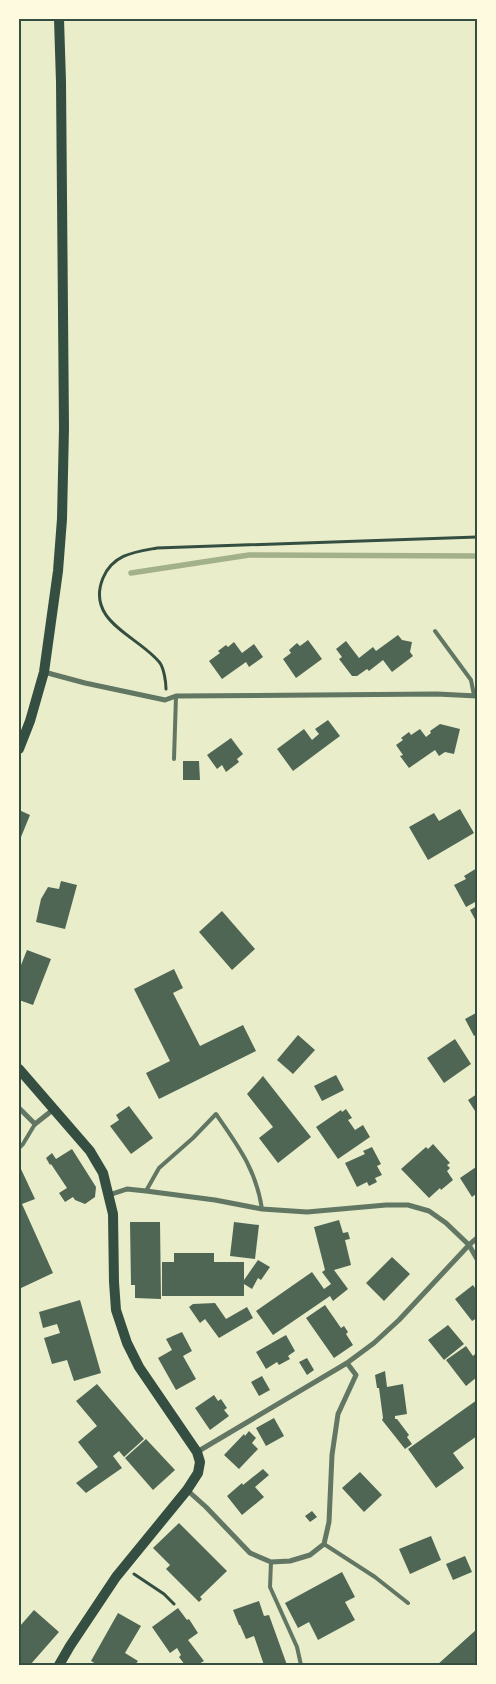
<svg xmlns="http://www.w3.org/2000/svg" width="496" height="1684" font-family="'Nunito Sans',sans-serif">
  <rect width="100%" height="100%" fill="#e9edc9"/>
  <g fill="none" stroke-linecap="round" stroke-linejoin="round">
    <path stroke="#a3b18a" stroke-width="5.5" d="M131,573l118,-18 228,1"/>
  </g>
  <path fill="#4f6655" d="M398,635l4,5 10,2 -2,10 3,4 -21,16 -9,-12 -14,11 -2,-2 -10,7h-5l-13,-17 3,-2 -6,-8 10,-8 13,17 14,-11 3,4z
    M308,640l14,19 -26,19 -13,-19 8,-6 -2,-3 8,-7 3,3z
    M234,642l8,11 12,-9 9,13 -14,10 -3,-5 -24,17 -13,-18 11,-8 -2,-2 8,-6 2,2z
    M328,720l12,16 -47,35 -16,-22 27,-20 8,11 7,-6 -4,-5z
    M440,724l20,5 -6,25 -9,-2 -6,4 -4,-6 -26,18 -9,-12 3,-1 -7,-10 7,-5 -2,-2 8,-6 2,3 9,-6 6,8 5,-4 -1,-2z
    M231,738l12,16 -6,5 2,3 -13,10 -4,-7 -5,4 -10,-14z
    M183,761h16l1,19h-17z
    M460,809l14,24 -46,27 -19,-33 25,-14 5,8z
    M19,810l11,5 -11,27z
    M477,868v33l-11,6 -12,-22 12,-6 -2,-3z
    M61,881l16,4 -12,44 -29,-7 5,-23 7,-12 11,2z
    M477,906v17l-7,-13z
    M222,911l33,38 -23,21 -33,-38z
    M27,950l24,9 -18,46 -14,-5v-30z
    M174,969l9,19 -10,5 27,53 43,-21 13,26 -97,48 -13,-26 24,-12 -36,-72z
    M476,1013l1,3v18l-3,2 -9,-17z
    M298,1035l17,15 -22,24 -16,-14z
    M455,1039l16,25 -27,19 -17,-25z
    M336,1075l8,15 -22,11 -8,-15z
    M263,1076l48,61 -33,26 -19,-25 14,-11 -26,-33z
    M477,1094v20l-9,-14z
    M129,1106l24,32 -22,16 -21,-28 9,-6 -3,-5z
    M346,1109l6,9 -4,2 7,10 8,-5 7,12 -32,22 -22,-32 25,-17 1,2z
    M433,1144l17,19 -3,2 3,3 -3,3 6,9 -12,10 -1,-2 -11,10 -28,-29 25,-22 2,2z
    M372,1147l9,17 -4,2 5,9 -7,3 2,4 -8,4 -2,-4 -10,5 -12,-24 20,-9 -2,-3z
    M72,1149l24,38 -1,10 -10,7 -10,-4 -2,-3 -8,5 -6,-9 8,-5 -16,-24 -1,1 -4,-7 6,-5 4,6z
    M476,1167l1,26 -5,4 -12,-19z
    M21,1169l14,30 -13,5 31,69 -34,16v-119z
    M339,1220l4,13 5,-1 2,7 -5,1 6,25 -17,5 14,19 -15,12 -3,-5 -57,39 -17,-24 56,-39 12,17 7,-5 -9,-12 3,-2 -11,-43z
    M130,1222h30l1,77 -26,-1v-13h-4z
    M234,1222l25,3 -4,34 -25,-3z
    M174,1253h40v9h30v18l14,-20 12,7 -9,13 -3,-2 -6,11 -8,-5v12h-82v-34h12z
    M392,1257l18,17 -26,27 -18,-18z
    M473,1285l4,6v27l-5,3 -17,-22z
    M80,1300l21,73 -27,8 -7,-21 -15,4 -8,-26 16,-5 -3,-9 -14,4 -4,-16z
    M215,1303l11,16 21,-12 6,11 -34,20 -14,-19 -5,4 -11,-16 4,-3z
    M325,1305l16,23 3,-2 4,6 -2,2 7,11 -19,13 -28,-40z
    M448,1325l16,19 -20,16 -16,-20z
    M182,1332l10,19 -9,5 13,23 -20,11 -18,-32 14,-8 -6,-11z
    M286,1335l9,16 -7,5 2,3 -11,6 -2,-3 -11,7 -10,-17z
    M466,1346l7,10 3,-3 1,3v21l-11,9 -20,-26z
    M307,1358l7,12 -7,5 -8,-13z
    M385,1371l2,16 16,-3 4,30 -12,2v3h2l12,16 -2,2 5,7 -7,5 -23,-29 1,-2 -4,-30h-2l-2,-13z
    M262,1376l8,14 -11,6 -8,-14z
    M97,1384l47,55 -20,18 -5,-6 -6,5 9,12 -36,25 -10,-10 22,-16 -20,-25 19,-16 -21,-25z
    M214,1395l4,6 3,-2 6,9 -3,2 5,6 -19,14 -15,-22z
    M477,1400v36l-24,17 11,15 -28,20 -28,-39z
    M274,1418l10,18 -18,10 -10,-18z
    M249,1431l7,7 -4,5 6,6 -19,20 -15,-14 20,-21 1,2z
    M146,1439l29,31 -22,20 -28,-32z
    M263,1469l6,6 -14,12 9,10 -22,18 -15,-19 15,-13 1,2z
    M360,1472l22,23 -18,17 -22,-24z
    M312,1511l5,6 -7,5 -5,-6z
    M179,1523l48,48 -27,26 2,2 -3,3 -33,-33 4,-4 -17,-17z
    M431,1536l10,24 -31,14 -11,-25z
    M465,1556l7,16 -19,8 -7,-16z
    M342,1572l13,25 -10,5 10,18 -37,20 -9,-18 -11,6 -13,-25z
    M259,1601l5,15 5,-1 18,50h-23l-10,-29 -8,3 -6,-14h-1l-6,-15z
    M178,1608l9,12 2,-1 9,14 -10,7 16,21 -7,4h-12l-6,-8 2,-2 -4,-7 -7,5 -18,-26z
    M34,1610l25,22 -29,33h-11v-40l1,1z
    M118,1613l23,13 -16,27 13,8 -3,4h-37l-7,-4z
    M477,1629v36h-40z"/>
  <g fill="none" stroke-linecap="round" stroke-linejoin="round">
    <path stroke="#344e41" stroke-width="3" d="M166,689c0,-7 -2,-20 -6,-26 -21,-27 -75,-41 -57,-85 10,-24 32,-26 54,-30l320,-11
      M134,1574l30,20 10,10"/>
    <path stroke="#617663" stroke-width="4" d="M435,631l36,49 3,15
      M174,759l2,-63
      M19,1148l4,-4 12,-20
      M146,1191l13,-23 34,-30 23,-24c22,32 40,55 46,95
      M324,1544l51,33 33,26
      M271,1562l-1,25 27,60 4,18"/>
    <path stroke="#617663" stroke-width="5" d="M44,672l41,11 80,17 11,-4 261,-2 40,2
      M19,1108l16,16 19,-15
      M109,1195l18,-6 19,2 69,9 47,9 45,3 79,-7h22l21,6 17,12 23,22 8,14
      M197,1452l150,-89 27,-20 25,-23 70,-75 8,-7
      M187,1490l19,17 44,46 21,9 19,-1 20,-6 14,-11 5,-22 3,-67 6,-41 18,-39 -9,-12"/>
    <path stroke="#344e41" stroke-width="10" d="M19,749l11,-28 14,-49 14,-101 4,-52 2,-91 -3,-346 -2,-63
      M19,1069l71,82 13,22 10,41 1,68 2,28 11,33 12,24 58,85 3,10 -2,11 -11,17 -71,87 -46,69 -11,19"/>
  </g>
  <rect width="496" height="1684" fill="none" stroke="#fefae0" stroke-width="40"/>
  <rect x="20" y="20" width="456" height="1644" fill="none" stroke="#344e41" stroke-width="2"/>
</svg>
